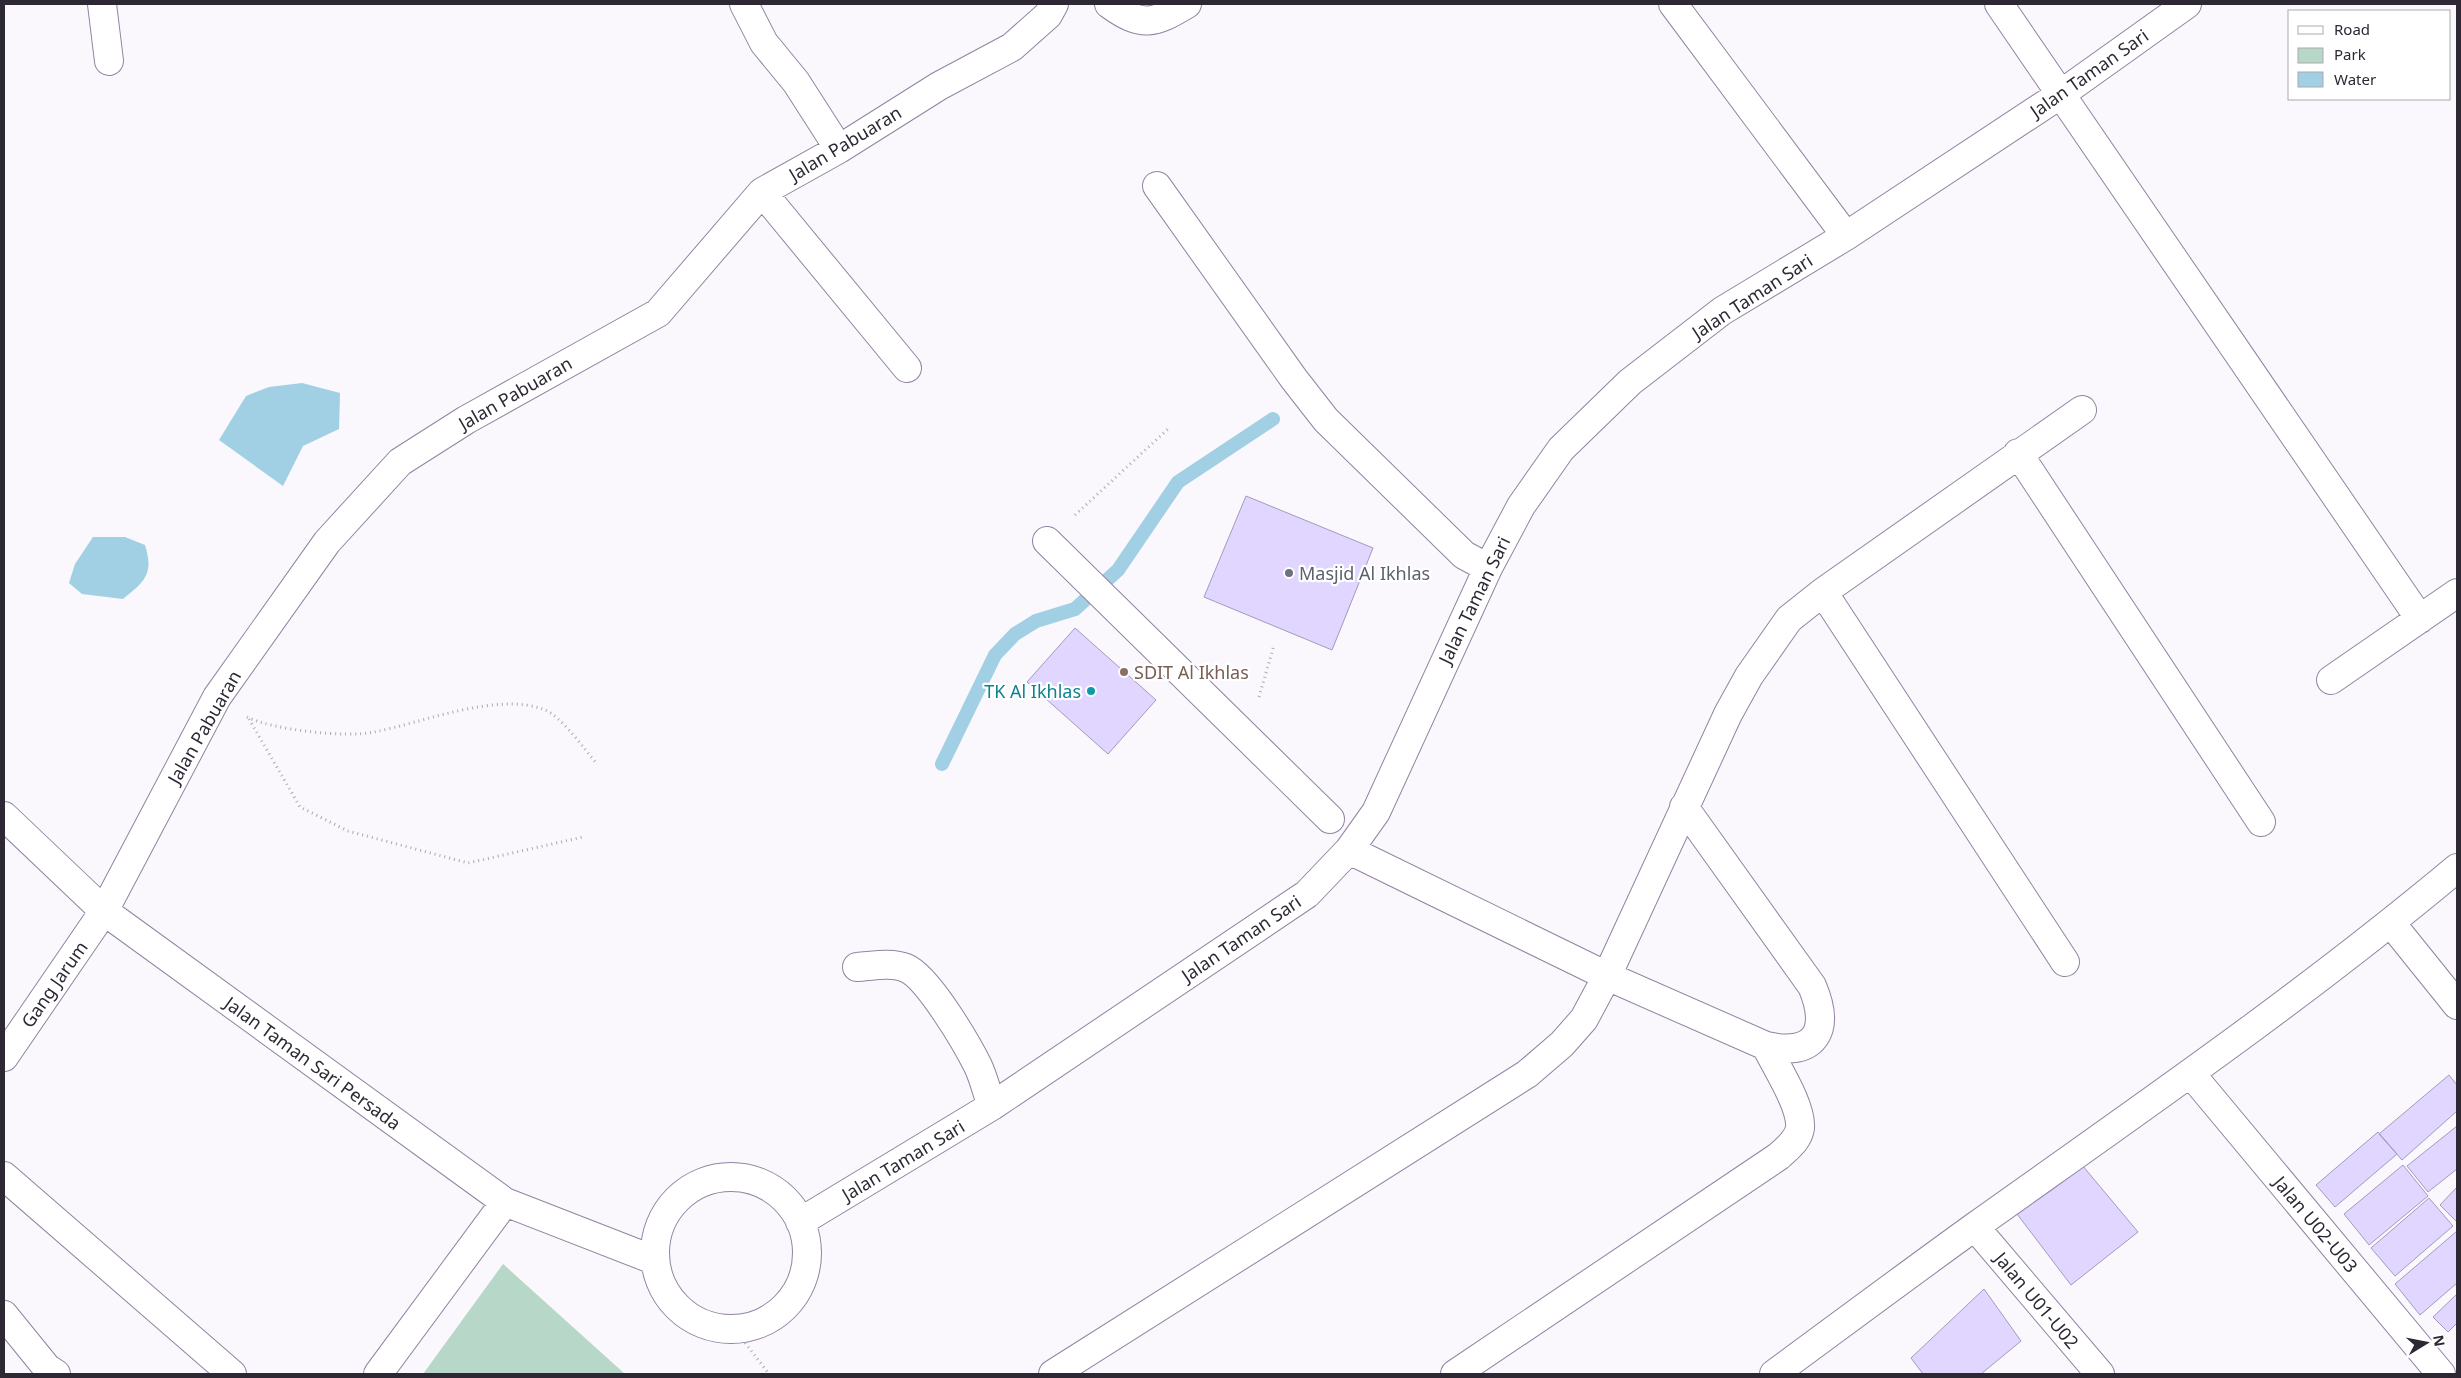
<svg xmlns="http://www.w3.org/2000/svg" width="2461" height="1378" font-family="'Noto Sans',sans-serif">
  <rect width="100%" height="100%" fill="#faf7fd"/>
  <path fill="#b7d8c8" d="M503,1264l122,110h-202z"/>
  <path fill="#a1cfe4" d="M302,383l38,10 -1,36 -36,17 -20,40 -64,-46 27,-44 23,-9z
    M93,537h32l20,8c9,29 0,36 -22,54l-41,-5 -13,-11 6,-19z"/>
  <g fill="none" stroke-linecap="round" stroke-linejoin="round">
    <path stroke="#a1cfe4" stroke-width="14" d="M942,764l53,-109 20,-21 21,-13 39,-12 43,-39 60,-88 95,-63"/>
  </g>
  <path fill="#e0d6ff" stroke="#a39bbb" d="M1246,496l127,52 -41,102 -128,-53z
    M1075,628l81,72 -48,54 -81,-72z
    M2449,1075l8,10v26l-55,49 -23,-26z
    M2457,1126v43l-29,23 -21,-26z
    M2378,1132l19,22 -62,53 -19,-22z
    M2082,1165l56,67 -67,53 -54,-71z
    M2403,1165l25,31 -59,49 -25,-31z
    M2457,1187v35l-17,-17z
    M2429,1198l24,28 -58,50 -24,-28z
    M2457,1231v52l-37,32 -25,-31z
    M1984,1289l37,52 -40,33h-58l-12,-16z
    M2457,1294v29l-9,9 -15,-15z"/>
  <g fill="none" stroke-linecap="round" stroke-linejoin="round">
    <g stroke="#9184a1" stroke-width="30">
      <path id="minor" d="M102,4l7,57
        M744,4l20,39 32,39 43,67
        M1109,4c33,24 45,20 78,0
        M1673,4l173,232
        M1999,4l421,615
        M1157,186l137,193 32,41 138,135 24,13
        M762,192l145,176
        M2018,453l243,369
        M1047,541l283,278
        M1823,592l242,370
        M2331,680l126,-87
        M4,816l100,95 401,291 149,58
        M1349,850l258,126 159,70c50,11 65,-16 46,-60l-128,-179
        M2391,923l66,82
        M857,967c16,-1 34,-5 49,1 22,9 61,76 72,98 6,13 9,27 14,40
        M4,1057l100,-146 113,-214 110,-155 73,-80 66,-42 192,-107 104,-121 77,-43 100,-63 73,-39 36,-32 6,-11
        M2191,1074l250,300
        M4,1176l228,198
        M655 1253a76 76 0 1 1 152 0a76 76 0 1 1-152 0Z
        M800,1222l192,-116 315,-212 42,-44 27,-38 112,-244 33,-62 40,-57 69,-67 92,-71 124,-75 215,-142 126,-90
        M1975,1227l125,147
        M4,1315l43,53 9,6
        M378,1374l127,-172
        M1053,1374l474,-300 35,-30 22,-25 23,-43 121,-262 21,-38 40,-57 34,-27 259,-182
        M1455,1374l324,-218c8,-8 19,-15 21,-28 2,-22 -24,-61 -34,-82
        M1774,1374c68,-50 135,-100 203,-149 163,-116 327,-229 480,-357"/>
    </g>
    <path stroke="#aca9b1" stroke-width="3" stroke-dasharray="1 4" stroke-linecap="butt" d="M1075,515l93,-86
      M1259,697l15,-52
      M247,717c26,13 99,21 127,15 48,-9 124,-41 171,-22 16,6 40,40 52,54
      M249,719l51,88 48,24 120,32 115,-26
      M736,1331l33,43"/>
    <use href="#minor" stroke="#fff" stroke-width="28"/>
  </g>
  <circle fill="#6b7280" stroke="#fff" stroke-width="2" cx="1289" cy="573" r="5"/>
  <circle fill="#8d6e63" stroke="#fff" stroke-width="2" cx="1124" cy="672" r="5"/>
  <circle fill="#0f9aa8" stroke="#fff" stroke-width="2" cx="1091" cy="691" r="5"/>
  <g text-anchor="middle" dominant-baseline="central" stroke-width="4.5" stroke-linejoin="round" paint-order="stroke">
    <g font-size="18" fill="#2d2834" stroke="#fff">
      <text transform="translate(2089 73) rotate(-35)">Jalan Taman Sari</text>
      <text transform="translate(845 143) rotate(-31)">Jalan Pabuaran</text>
      <text transform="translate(1752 296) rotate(-33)">Jalan Taman Sari</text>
      <text transform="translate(515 393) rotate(-30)">Jalan Pabuaran</text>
      <text transform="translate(1474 600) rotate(-64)">Jalan Taman Sari</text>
      <text transform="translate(204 727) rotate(-60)">Jalan Pabuaran</text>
      <text transform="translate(1241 938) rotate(-34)">Jalan Taman Sari</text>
      <text transform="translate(54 984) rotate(-55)">Gang Jarum</text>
      <text transform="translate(313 1063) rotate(36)">Jalan Taman Sari Persada</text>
      <text transform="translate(903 1160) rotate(-31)">Jalan Taman Sari</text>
      <text transform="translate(2316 1224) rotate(50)">Jalan U02-U03</text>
      <text transform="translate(2037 1300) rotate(50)">Jalan U01-U02</text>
    </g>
    <g font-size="18" fill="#5b616d" stroke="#fff" text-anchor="start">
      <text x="1299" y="573">Masjid Al Ikhlas</text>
    </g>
    <g font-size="18" fill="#785e54" stroke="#fff" text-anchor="start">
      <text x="1134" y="672">SDIT Al Ikhlas</text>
    </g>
    <g font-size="18" fill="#0d838f" stroke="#fff" text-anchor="end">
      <text x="1081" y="691">TK Al Ikhlas</text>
    </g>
  </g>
  <rect width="2461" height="1378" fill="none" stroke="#2d2834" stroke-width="10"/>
  <rect x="2288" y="10" width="162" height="90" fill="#ffffff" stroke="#aba9ae"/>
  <rect x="2298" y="26" width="25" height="8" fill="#ffffff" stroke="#aba9ae"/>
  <text x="2334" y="35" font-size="15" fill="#2d2834">Road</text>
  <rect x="2298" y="48" width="25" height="15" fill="#b7d8c8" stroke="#aba9ae"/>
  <text x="2334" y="60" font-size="15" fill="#2d2834">Park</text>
  <rect x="2298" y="72" width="25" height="15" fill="#a1cfe4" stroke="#aba9ae"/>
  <text x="2334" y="85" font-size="15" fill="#2d2834">Water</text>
  <g transform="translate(2426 1343) rotate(80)" stroke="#ffffff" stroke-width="4" paint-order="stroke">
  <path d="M0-4L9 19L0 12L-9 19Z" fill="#2d2834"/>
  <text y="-8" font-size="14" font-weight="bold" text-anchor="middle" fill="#2d2834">N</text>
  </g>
</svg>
